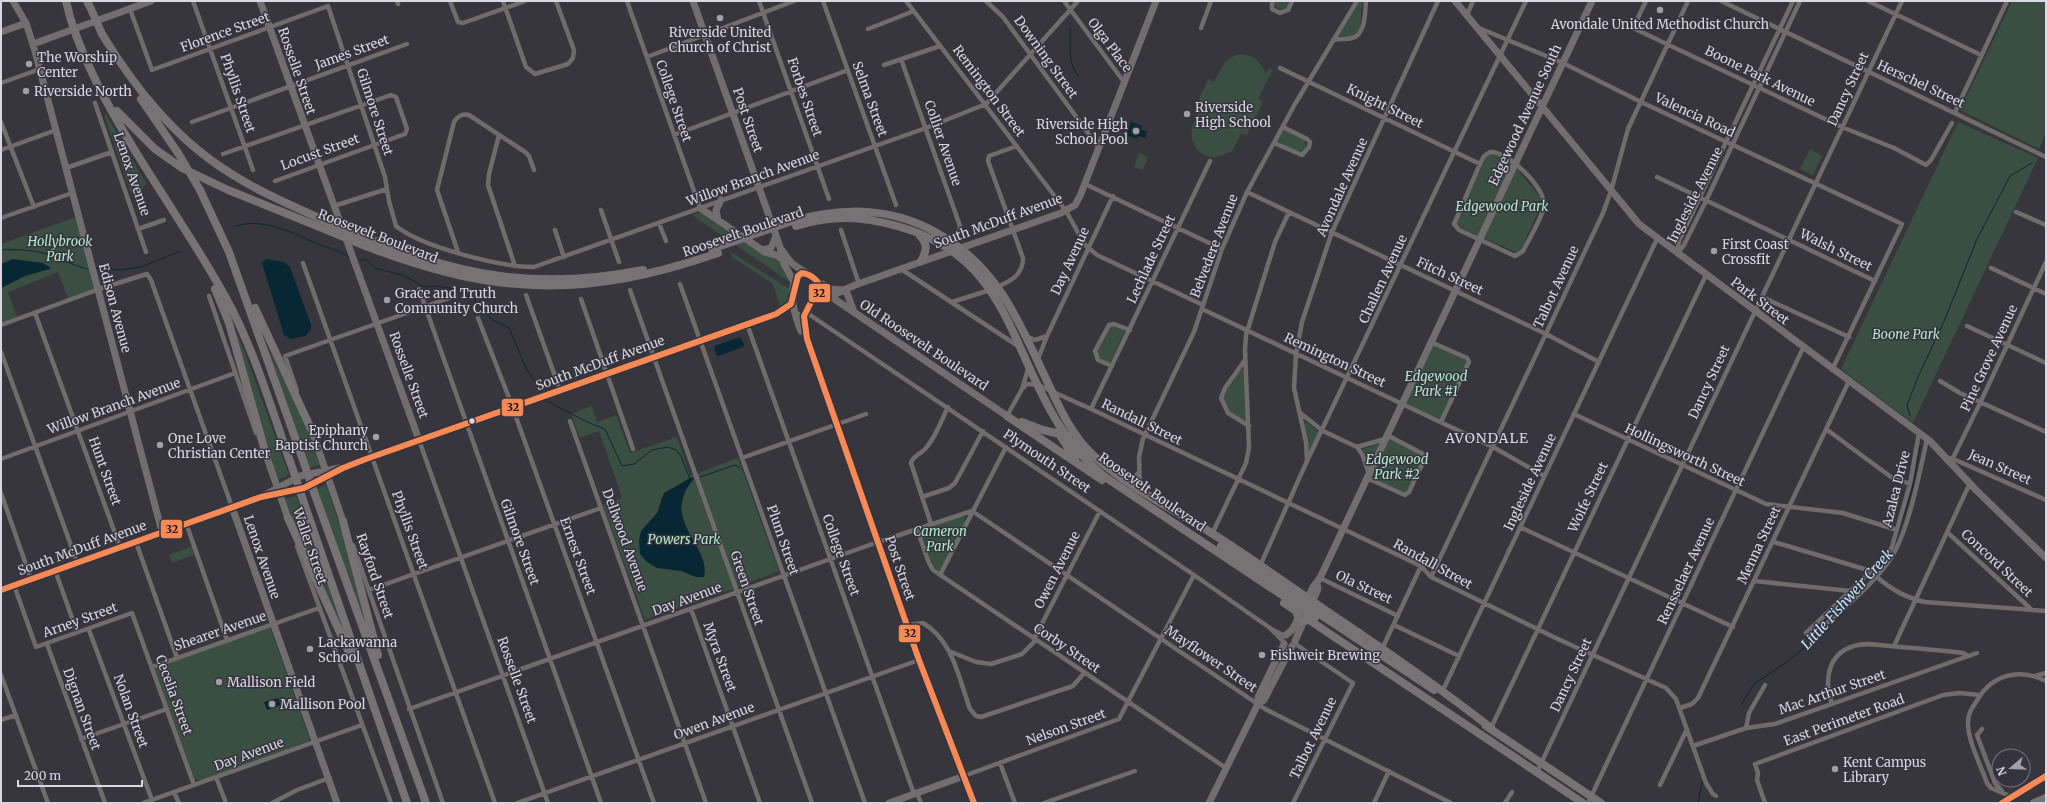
<svg xmlns="http://www.w3.org/2000/svg" width="2047" height="804" font-family="Merriweather,serif">
  <rect width="100%" height="100%" fill="#37363c"/>
  <path fill="#3a4e42" d="M1274,1h15l-3,8 -5,1 -7,-4z
    M1360,1h2l-2,29 -8,6h-13z
    M2012,1h34v131l-7,17 -79,-39z
    M1242,54c12,1 20,9 24,20l3,-6 4,1 -15,30 5,2 -16,34 -6,-2 -9,19c-6,0 -11,5 -18,5 -14,0 -25,-14 -22,-28 1,-7 5,-14 9,-20l-5,-3 12,-27 6,3c7,-13 11,-26 28,-28z
    M106,114l40,69 -4,7 -11,3 -27,-78z
    M1958,122l80,36 -125,265 -72,-54z
    M1284,128l21,12 1,7 -5,7 -25,-12z
    M1810,149l12,7 -9,19 -13,-6z
    M1139,153l9,4 -5,13 -9,-3z
    M1493,153l17,8 31,37 -1,10 -19,41 -5,3 -54,-23 -5,-5 -1,-3 28,-59 2,-5z
    M697,213l5,1 55,37c5,3 10,3 15,5 9,3 16,19 19,27l-99,-68z
    M76,217l19,72 -27,10 -10,-27 -50,20 9,25 -16,6v-79z
    M731,252l60,38 -3,13 -8,3 -7,-22 -38,-25 -2,1z
    M227,312l15,33 47,130 -11,5 -15,-42z
    M1115,325l10,6 -15,32 -11,-5 -2,-5 13,-27z
    M260,332l45,92 15,41 -11,3z
    M1433,345l35,16 -28,58 -35,-16z
    M1241,369l3,1 2,52 -18,-11 -6,-15 5,-9z
    M592,406l5,16 19,-7 14,38 47,-16 13,39 48,-18 41,113 -49,19 -85,30 -42,-115 19,-7 -23,-67 -19,7 -9,-24z
    M1306,422l13,10 -10,23 -5,-31z
    M1389,439l35,17 -18,37 -36,-16z
    M1379,444l-9,19h-1l-7,-14z
    M326,485l17,50 24,93 -51,-139z
    M296,496l47,130 1,7 -42,-90 -17,-44z
    M962,516l2,1 1,4 -25,50h-2l-5,-5 -13,-37z
    M196,545l3,8 -27,10 -3,-8z
    M270,627l39,110v4l-106,39 -9,-1 -40,-111z"/>
  <path fill="#082734" d="M1131,122l11,4 -1,3 6,3 -2,6 -7,-2 -1,3 -11,-4z
    M13,259l30,4 7,4v2l-25,7 -24,12v-24z
    M266,259l18,3 6,5 21,58v5l-6,6 -14,3 -7,-4 -22,-72z
    M740,337l4,7 -1,3 -25,9 -2,-1 -2,-9z
    M692,477l2,2c-36,41 18,66 10,98h-8l-15,-6 -24,-3 -10,-6 -7,-8 -1,-14 2,-9 16,-18 7,-20z
    M278,698l3,7 -14,5 -3,-8z"/>
  <g fill="none" stroke-linecap="round" stroke-linejoin="round">
    <path stroke="#082734" stroke-width="1" d="M1070,28c1,15 -3,38 9,48
      M234,227c28,-11 58,6 84,17 10,4 21,6 31,13
      M1,250c17,-1 38,0 54,7 11,4 20,9 32,12
      M360,260h6l9,8 27,7 23,12 11,-1 32,5 13,18 12,11 16,8 18,42 15,21
      M96,268l24,2 21,-3 39,-16
      M547,401l40,21 18,7 17,37 12,-2 18,-14 16,-3 8,3 5,6 9,23
      M1910,416l-3,-11 11,-28 27,-58 32,-80 33,-63 22,-13
      M700,477l35,-12 5,3
      M1894,547l19,-62 7,-39
      M1741,705l13,-21 30,-20 19,-15 20,-27 66,-65
      M1698,803l4,-21"/>
    <path stroke="#706c6c" stroke-width="4.5" d="M193,1l60,169
      M397,1l1,3
      M450,1l8,21 5,1 62,-22
      M503,1l23,66 9,7 33,-10 5,-6 1,-8 -18,-49
      M627,1l73,207
      M759,1l70,198
      M823,1l73,204
      M906,1l160,210 19,34 12,10 106,50
      M986,1l17,16 96,131
      M1064,1l60,81
      M1272,1v8l8,4 8,-3 4,-9
      M1646,1l-13,27 209,99 52,21 32,17 5,-5 21,-37
      M1721,1l325,156
      M1868,1l113,54
      M130,9l22,61 176,-64 57,171 4,24 7,25c26,21 104,41 138,41l392,-139 60,-24 92,-103
      M1467,15l6,-14
      M1201,28l10,-27
      M1479,28l84,35 78,39 261,122 -70,146
      M868,29l46,-18
      M1333,40c7,-2 13,0 19,-2 14,-3 13,-27 14,-37
      M647,57l147,-56
      M901,59l59,167 -2,7
      M884,65l56,-19
      M1280,68l200,96
      M1,83l39,-14
      M95,103l51,149
      M1955,112l52,-111
      M1,122l33,85
      M192,122l215,-78
      M499,135l-10,39 -1,11 27,81
      M674,135l174,-65
      M1274,143l28,12 7,-8 1,-5 -3,-3 -24,-12
      M1,150l55,-20
      M1490,152c17,-2 57,37 54,54 -1,10 -16,35 -21,45l-8,5 -56,-26 -5,-6 26,-60 4,-8z
      M223,154l168,-59 5,2 11,32 -2,5 -130,47
      M66,168l46,-16
      M1657,177l218,104
      M1085,184l137,65
      M1247,192l299,142 53,28
      M334,206l53,-17
      M601,210l18,52
      M2016,212l30,13
      M1,218l71,-25
      M659,223l7,18
      M138,229l26,-9
      M555,230l9,27
      M841,230l18,54
      M458,252l-21,-62 17,-68c4,-6 8,-9 15,-7l56,37 4,4 5,14
      M1677,252l2,-11 114,-240
      M1677,254l7,-9 22,-44 94,-200
      M303,263l192,540
      M1991,268l55,26
      M901,269l117,77
      M680,284l185,519
      M997,287c14,-6 26,-12 26,-29l-35,-97 1,-5 28,-10
      M419,289l182,514
      M630,290l182,513
      M526,295l34,95
      M209,296l47,137
      M1762,297l87,40
      M581,299l52,150
      M952,302l38,-12
      M1202,309l291,138 51,29
      M35,313l85,234
      M804,315h6l384,260 76,53 13,13
      M478,318l33,85 143,400
      M747,324l167,470
      M1,325l101,-37 45,-14 4,6 81,227
      M1967,326l79,37
      M1026,336l9,4 12,-4
      M1431,342l36,16 2,4 -28,60
      M1,352l76,210
      M1038,359l9,-23 66,-140
      M1245,360l-20,28 -4,10 7,15 21,13
      M1112,366l-14,-6 -3,-9 14,-26 5,-1 16,6
      M1940,381l20,12 86,39
      M1022,389l5,-5 11,1 53,24 330,157 10,11 129,63 106,48 10,11 30,84 7,11 3,2
      M297,391l-12,-35 167,-59
      M1091,409l119,-248
      M1299,412l24,19 34,16 28,-8
      M1574,414l192,90 77,9 54,17
      M1007,416l15,-27 7,-23
      M570,421l136,382
      M1826,429l65,48 19,7
      M419,440l129,363
      M1357,447l5,7 7,20
      M742,458l124,-44
      M1951,458l95,42
      M1,459l234,-86
      M1307,461l-1,-19 -12,-54 2,-34 6,-32 30,-90 106,-231
      M1951,462l30,-61 65,-139
      M1367,478l38,17 4,-3 15,-32 -1,-6 -36,-19
      M1126,481l8,-3 5,-6
      M1140,490l-1,-33 4,-18 51,-107 28,-83 25,-57 48,-88 62,-103
      M1,493l30,86
      M922,497l27,-9 6,-5 28,-52
      M972,511l293,198 186,94
      M186,523l41,117
      M931,524l-20,-61c2,-7 8,-8 13,-13 11,-11 17,-29 24,-43
      M1520,527l213,100
      M917,529l12,34 4,7 293,198
      M1947,532l85,78
      M1212,534l34,-71 3,-15 -4,-98 1,-15 29,-93 14,-30
      M136,542l41,116
      M1774,542l97,29
      M353,545l90,258
      M297,546l94,257
      M1260,566l47,-105 219,-460
      M55,570l22,62
      M940,575l66,-128
      M1876,576c14,13 31,22 49,26l121,9
      M1431,577l172,-364 8,-22 17,-62 60,-128
      M1320,578l78,38
      M1755,581l95,10
      M14,585l22,62 96,-34 62,172
      M369,590l232,-82
      M691,609l69,194
      M1827,623c22,-19 45,-38 62,-62 19,-26 31,-90 38,-122
      M907,625l16,-2c30,17 36,56 47,86l6,7 5,1 92,-31 11,-13
      M1394,625l65,31
      M1271,629l14,7
      M89,630l63,170
      M1806,633l75,-71 11,-15 18,-63 9,-51
      M1034,639l66,-128
      M47,644l58,159
      M1894,646l76,-163
      M1382,649l39,-83
      M949,651l27,11 15,2 31,-10 14,-14
      M152,667l167,-59
      M1,675l47,128
      M2035,676l11,-3
      M1443,690l214,-451
      M1832,704c-8,-23 -5,-50 22,-58 11,-4 24,-1 36,0 24,2 49,4 73,7l5,3
      M1680,708l12,-4 6,-6 151,-317
      M409,709l469,-167 94,-31
      M1,720l15,-5
      M1491,728l215,-453
      M1746,728l3,-15 16,-28
      M1982,729l-5,6 18,48 7,8
      M81,739l86,-30
      M1693,746l53,-18 29,-4 202,-71
      M1000,763l15,40
      M1537,772l365,-771
      M964,776l155,-57 75,-144
      M216,777l10,26
      M1660,785l27,-56
      M174,792l5,11
      M917,793l4,10
      M2012,797l-21,-9 -4,-5c-6,-17 -20,-44 -19,-61 0,-8 4,-14 8,-20 15,-27 42,-35 70,-21
      M143,803l219,-78
      M272,803l25,-13 32,-12
      M517,803l402,-143
      M1044,803l91,-32
      M1293,803l60,-120 -59,-40
      M1374,803l15,-32
      M1505,803l7,-11
      M1588,803l215,-455
      M1765,803l-8,-23 1,-7 -3,-9 188,-69 16,-2 21,2
      M2002,803l44,-27"/>
    <path stroke="#726d6f" stroke-width="7" d="M13,1l13,22 9,28 127,481
      M260,1l159,439
      M693,1l87,246 4,17 10,18
      M1455,1l184,223 291,217 46,49 70,68
      M1,32l25,-9
      M33,44l118,-43
      M700,208l65,44 11,3 6,4
      M718,220l-2,-10 5,-10
      M762,250l9,-2 5,-12
      M782,250c3,4 5,8 8,11 9,11 32,14 31,31l-10,10 -4,12 -7,3 -5,-4
      M819,282l12,7 11,1
      M842,290l5,3 7,19
      M827,296l6,2 174,118
      M813,300l20,-5 22,-10 206,-72 14,-8 5,-9 76,-195
      M804,316l3,23 112,321 55,143
      M801,331c-6,-14 -15,-44 -2,-56l9,-1
      M312,431l31,90
      M266,455l22,63
      M261,497l43,-9 39,-20 23,-9 410,-145c4,-6 12,-6 17,-13
      M232,507l105,296
      M1,590l260,-93 39,-21 39,-8
      M1306,602l7,-15 7,-9 272,-577
      M1286,635l6,-5 9,-17
      M1295,641l23,-52 -1,-6
      M1258,704l6,-4 28,-54
      M889,803l75,-27
      M1209,803l49,-99v-7l26,-53"/>
    <path stroke="#777274" stroke-width="8" d="M66,1l4,16
      M87,1l4,8
      M102,34c33,54 73,105 128,139 31,20 65,34 98,49
      M76,35c34,92 103,177 150,263 29,53 46,113 66,169
      M141,99l37,54
      M117,111l38,38 27,19 46,22 104,42
      M200,190l29,62 75,211
      M789,222c55,-16 108,-16 158,17 55,35 74,88 101,144 12,26 24,53 46,73 35,32 79,53 119,78 41,26 81,55 121,82 54,36 106,72 157,112
      M796,226c35,-11 65,-10 101,0 110,30 111,118 162,199 12,20 28,37 46,52l189,126
      M360,235c97,41 178,56 283,35
      M920,236c8,8 7,15 1,25
      M363,245c131,51 222,54 355,8
      M215,289l14,34 37,132
      M255,308l57,123
      M1007,416l95,64
      M1022,422l21,8 25,6
      M1058,432l17,27
      M315,495l111,308
      M303,500l104,303
      M288,518l64,141
      M343,521l35,134
      M1221,546l75,52
      M1284,603l12,8 2,6
      M1318,613l116,77
      M1303,621l6,-1 274,183
      M1486,726l115,77
      M2034,803l12,-5"/>
    <path stroke="#777274" stroke-width="8" d="M91,9l11,25
      M70,17l6,18
      M178,153l22,37
      M328,222l32,13
      M332,232l31,13
      M712,249l77,-27
      M304,463l11,32
      M292,467l11,33
      M1296,598l22,15
      M1294,603l21,15"/>
    <g stroke="#35333f" stroke-width="9">
      <path id="bus-1" d="M1,590l260,-93 43,-9 39,-20 23,-9 410,-145 15,-10 7,-28 4,-3c9,1 17,8 20,17l-11,12 -7,14 3,23 112,321 55,143
        M2002,803l44,-27"/>
    </g>
    <use href="#bus-1" stroke="#f98a56" stroke-width="6"/>
  </g>
  <g fill="#a09fa6" stroke="#35333f" stroke-width="1.5">
    <circle cx="1660" cy="10" r="4"/>
    <circle cx="720" cy="18" r="4"/>
    <circle cx="29" cy="64" r="4"/>
    <circle cx="26" cy="91" r="4"/>
    <circle cx="1187" cy="114" r="4"/>
    <circle cx="1136" cy="131" r="4"/>
    <circle cx="1714" cy="251" r="4"/>
    <circle cx="387" cy="300" r="4"/>
    <circle cx="376" cy="437" r="4"/>
    <circle cx="160" cy="445" r="4"/>
    <circle cx="310" cy="649" r="4"/>
    <circle cx="1262" cy="655" r="4"/>
    <circle cx="219" cy="682" r="4"/>
    <circle cx="272" cy="704" r="4"/>
    <circle cx="1835" cy="769" r="4"/>
  </g>
  <circle fill="#d9d7df" stroke="#35333f" stroke-width="1.5" cx="472" cy="421" r="3.5"/>
  <g text-anchor="middle" dominant-baseline="central" stroke-width="3" stroke-linejoin="round" paint-order="stroke">
    <g font-size="13" fill="#d9d7df" stroke="#35333f" text-anchor="start">
      <text x="1660" y="24" text-anchor="middle">Avondale United Methodist Church</text>
      <text x="720" y="32" text-anchor="middle">Riverside United<tspan x="720" dy="15">Church of Christ</tspan></text>
      <text x="37" y="57">The Worship<tspan x="37" dy="15">Center</tspan></text>
      <text x="34" y="91">Riverside North</text>
      <text x="1195" y="107">Riverside<tspan x="1195" dy="15">High School</tspan></text>
      <text x="1128" y="124" text-anchor="end">Riverside High<tspan x="1128" dy="15">School Pool</tspan></text>
      <text x="1722" y="244">First Coast<tspan x="1722" dy="15">Crossfit</tspan></text>
      <text x="395" y="293">Grace and Truth<tspan x="395" dy="15">Community Church</tspan></text>
      <text x="368" y="430" text-anchor="end">Epiphany<tspan x="368" dy="15">Baptist Church</tspan></text>
      <text x="168" y="438">One Love<tspan x="168" dy="15">Christian Center</tspan></text>
      <text x="318" y="642">Lackawanna<tspan x="318" dy="15">School</tspan></text>
      <text x="1270" y="655">Fishweir Brewing</text>
      <text x="227" y="682">Mallison Field</text>
      <text x="280" y="704">Mallison Pool</text>
      <text x="1843" y="762">Kent Campus<tspan x="1843" dy="15">Library</tspan></text>
    </g>
    <g font-size="13" fill="#d9d7df" stroke="#35333f">
      <text transform="translate(225 32) rotate(-20)">Florence Street</text>
      <text transform="translate(1110 45) rotate(53)">Olga Place</text>
      <text transform="translate(352 52) rotate(-20)">James Street</text>
      <text transform="translate(1046 57) rotate(54)">Downing Street</text>
      <text transform="translate(297 71) rotate(71)">Rosselle Street</text>
      <text transform="translate(1760 76) rotate(26)">Boone Park Avenue</text>
      <text transform="translate(1921 84) rotate(25)">Herschel Street</text>
      <text transform="translate(1848 89) rotate(-65)">Dancy Street</text>
      <text transform="translate(989 91) rotate(53)">Remington Street</text>
      <text transform="translate(238 93) rotate(71)">Phyllis Street</text>
      <text transform="translate(805 97) rotate(71)">Forbes Street</text>
      <text transform="translate(870 99) rotate(70)">Selma Street</text>
      <text transform="translate(674 101) rotate(71)">College Street</text>
      <text transform="translate(1385 106) rotate(26)">Knight Street</text>
      <text transform="translate(375 112) rotate(72)">Gilmore Street</text>
      <text transform="translate(1525 115) rotate(-65)">Edgewood Avenue South</text>
      <text transform="translate(1695 115) rotate(25)">Valencia Road</text>
      <text transform="translate(748 120) rotate(71)">Post Street</text>
      <text transform="translate(943 143) rotate(71)">Collier Avenue</text>
      <text transform="translate(320 152) rotate(-20)">Locust Street</text>
      <text transform="translate(132 174) rotate(71)">Lenox Avenue</text>
      <text transform="translate(753 178) rotate(-20)">Willow Branch Avenue</text>
      <text transform="translate(1342 187) rotate(-66)">Avondale Avenue</text>
      <text transform="translate(1695 195) rotate(-63)">Ingleside Avenue</text>
      <text transform="translate(998 221) rotate(-20)">South McDuff Avenue</text>
      <text transform="translate(743 232) rotate(-19)">Roosevelt Boulevard</text>
      <text transform="translate(378 236) rotate(21)">Roosevelt Boulevard</text>
      <text transform="translate(1214 246) rotate(-69)">Belvedere Avenue</text>
      <text transform="translate(1836 250) rotate(26)">Walsh Street</text>
      <text transform="translate(1151 259) rotate(-65)">Lechlade Street</text>
      <text transform="translate(1070 261) rotate(-65)">Day Avenue</text>
      <text transform="translate(1450 276) rotate(25)">Fitch Street</text>
      <text transform="translate(1383 279) rotate(-65)">Challen Avenue</text>
      <text transform="translate(1556 287) rotate(-65)">Talbot Avenue</text>
      <text transform="translate(1760 301) rotate(37)">Park Street</text>
      <text transform="translate(115 308) rotate(75)">Edison Avenue</text>
      <text transform="translate(924 345) rotate(34)">Old Roosevelt Boulevard</text>
      <text transform="translate(1989 358) rotate(-65)">Pine Grove Avenue</text>
      <text transform="translate(1335 360) rotate(25)">Remington Street</text>
      <text transform="translate(600 363) rotate(-20)">South McDuff Avenue</text>
      <text transform="translate(409 375) rotate(70)">Rosselle Street</text>
      <text transform="translate(1709 382) rotate(-65)">Dancy Street</text>
      <text transform="translate(114 406) rotate(-20)">Willow Branch Avenue</text>
      <text transform="translate(1142 422) rotate(26)">Randall Street</text>
      <text transform="translate(1685 455) rotate(25)">Hollingsworth Street</text>
      <text transform="translate(1047 461) rotate(34)">Plymouth Street</text>
      <text transform="translate(2000 467) rotate(24)">Jean Street</text>
      <text transform="translate(105 471) rotate(70)">Hunt Street</text>
      <text transform="translate(1530 482) rotate(-65)">Ingleside Avenue</text>
      <text transform="translate(1896 489) rotate(-76)">Azalea Drive</text>
      <text transform="translate(1152 492) rotate(35)">Roosevelt Boulevard</text>
      <text transform="translate(1588 497) rotate(-65)">Wolfe Street</text>
      <text transform="translate(410 530) rotate(70)">Phyllis Street</text>
      <text transform="translate(625 540) rotate(70)">Dellwood Avenue</text>
      <text transform="translate(783 540) rotate(71)">Plum Street</text>
      <text transform="translate(520 542) rotate(70)">Gilmore Street</text>
      <text transform="translate(1759 545) rotate(-65)">Menna Street</text>
      <text transform="translate(310 546) rotate(71)">Waller Street</text>
      <text transform="translate(82 548) rotate(-20)">South McDuff Avenue</text>
      <text transform="translate(841 555) rotate(70)">College Street</text>
      <text transform="translate(578 556) rotate(70)">Ernest Street</text>
      <text transform="translate(262 557) rotate(71)">Lenox Avenue</text>
      <text transform="translate(1997 563) rotate(43)">Concord Street</text>
      <text transform="translate(1433 564) rotate(29)">Randall Street</text>
      <text transform="translate(900 568) rotate(71)">Post Street</text>
      <text transform="translate(1057 570) rotate(-63)">Owen Avenue</text>
      <text transform="translate(1686 571) rotate(-65)">Rensselaer Avenue</text>
      <text transform="translate(375 576) rotate(71)">Rayford Street</text>
      <text transform="translate(1364 587) rotate(25)">Ola Street</text>
      <text transform="translate(747 588) rotate(71)">Green Street</text>
      <text transform="translate(687 599) rotate(-20)">Day Avenue</text>
      <text transform="translate(80 620) rotate(-20)">Arney Street</text>
      <text transform="translate(220 631) rotate(-19)">Shearer Avenue</text>
      <text transform="translate(1067 648) rotate(34)">Corby Street</text>
      <text transform="translate(720 657) rotate(70)">Myra Street</text>
      <text transform="translate(1211 659) rotate(34)">Mayflower Street</text>
      <text transform="translate(1571 675) rotate(-65)">Dancy Street</text>
      <text transform="translate(517 680) rotate(70)">Rosselle Street</text>
      <text transform="translate(1832 692) rotate(-19)">Mac Arthur Street</text>
      <text transform="translate(174 695) rotate(70)">Cecelia Street</text>
      <text transform="translate(82 709) rotate(70)">Dignan Street</text>
      <text transform="translate(131 711) rotate(70)">Nolan Street</text>
      <text transform="translate(1844 720) rotate(-20)">East Perimeter Road</text>
      <text transform="translate(714 721) rotate(-20)">Owen Avenue</text>
      <text transform="translate(1066 727) rotate(-20)">Nelson Street</text>
      <text transform="translate(1313 738) rotate(-64)">Talbot Avenue</text>
      <text transform="translate(249 754) rotate(-20)">Day Avenue</text>
    </g>
    <g font-size="13" font-style="italic" fill="#b2eac6" stroke="#35333f">
      <text x="1502" y="206">Edgewood Park</text>
      <text x="60" y="241">Hollybrook<tspan x="60" dy="15">Park</tspan></text>
      <text x="1906" y="334">Boone Park</text>
      <text x="1436" y="376">Edgewood<tspan x="1436" dy="15">Park #1</tspan></text>
      <text x="1397" y="459">Edgewood<tspan x="1397" dy="15">Park #2</tspan></text>
      <text x="940" y="531">Cameron<tspan x="940" dy="15">Park</tspan></text>
      <text x="684" y="539">Powers Park</text>
    </g>
    <g font-size="14" letter-spacing="1" fill="#d9d6e6" stroke="#35333f">
      <text x="1487" y="438">AVONDALE</text>
    </g>
    <g font-size="14" font-style="italic" fill="#c4e9fc" stroke="#35333f">
      <text transform="translate(1847 599) rotate(-48)">Little Fishweir Creek</text>
    </g>
  </g>
  <g stroke="#35333f" stroke-width="1.5">
    <rect x="808" y="283" width="23" height="20" rx="4" fill="#f98a56"/>
    <rect x="501" y="398" width="23" height="19" rx="4" fill="#f98a56"/>
    <rect x="160" y="519" width="23" height="20" rx="4" fill="#f98a56"/>
    <rect x="898" y="624" width="23" height="19" rx="4" fill="#f98a56"/>
  </g>
  <g font-size="11" text-anchor="middle" font-weight="bold" fill="#111">
    <text x="819" y="297">32</text>
    <text x="513" y="411">32</text>
    <text x="172" y="533">32</text>
    <text x="910" y="637">32</text>
  </g>
  <rect width="2047" height="804" fill="none" stroke="#d9d7df" stroke-width="4"/>
  <g transform="translate(2011 768) rotate(251)"><circle r="19" fill="#35333f" stroke="#77757f"/>
  <path d="M0-3L7 15L0 10L-7 15Z" fill="#a09fa6"/>
  <text y="-6" font-size="11" font-weight="bold" text-anchor="middle" fill="#d9d7df">N</text>
  </g>
  <path d="M18 780v6h124v-6" fill="none" stroke="#d9d7df" stroke-width="2"/>
  <text x="24" y="780" font-size="12" fill="#d9d7df" stroke="#35333f" stroke-width="3" paint-order="stroke">200 m</text>
</svg>
